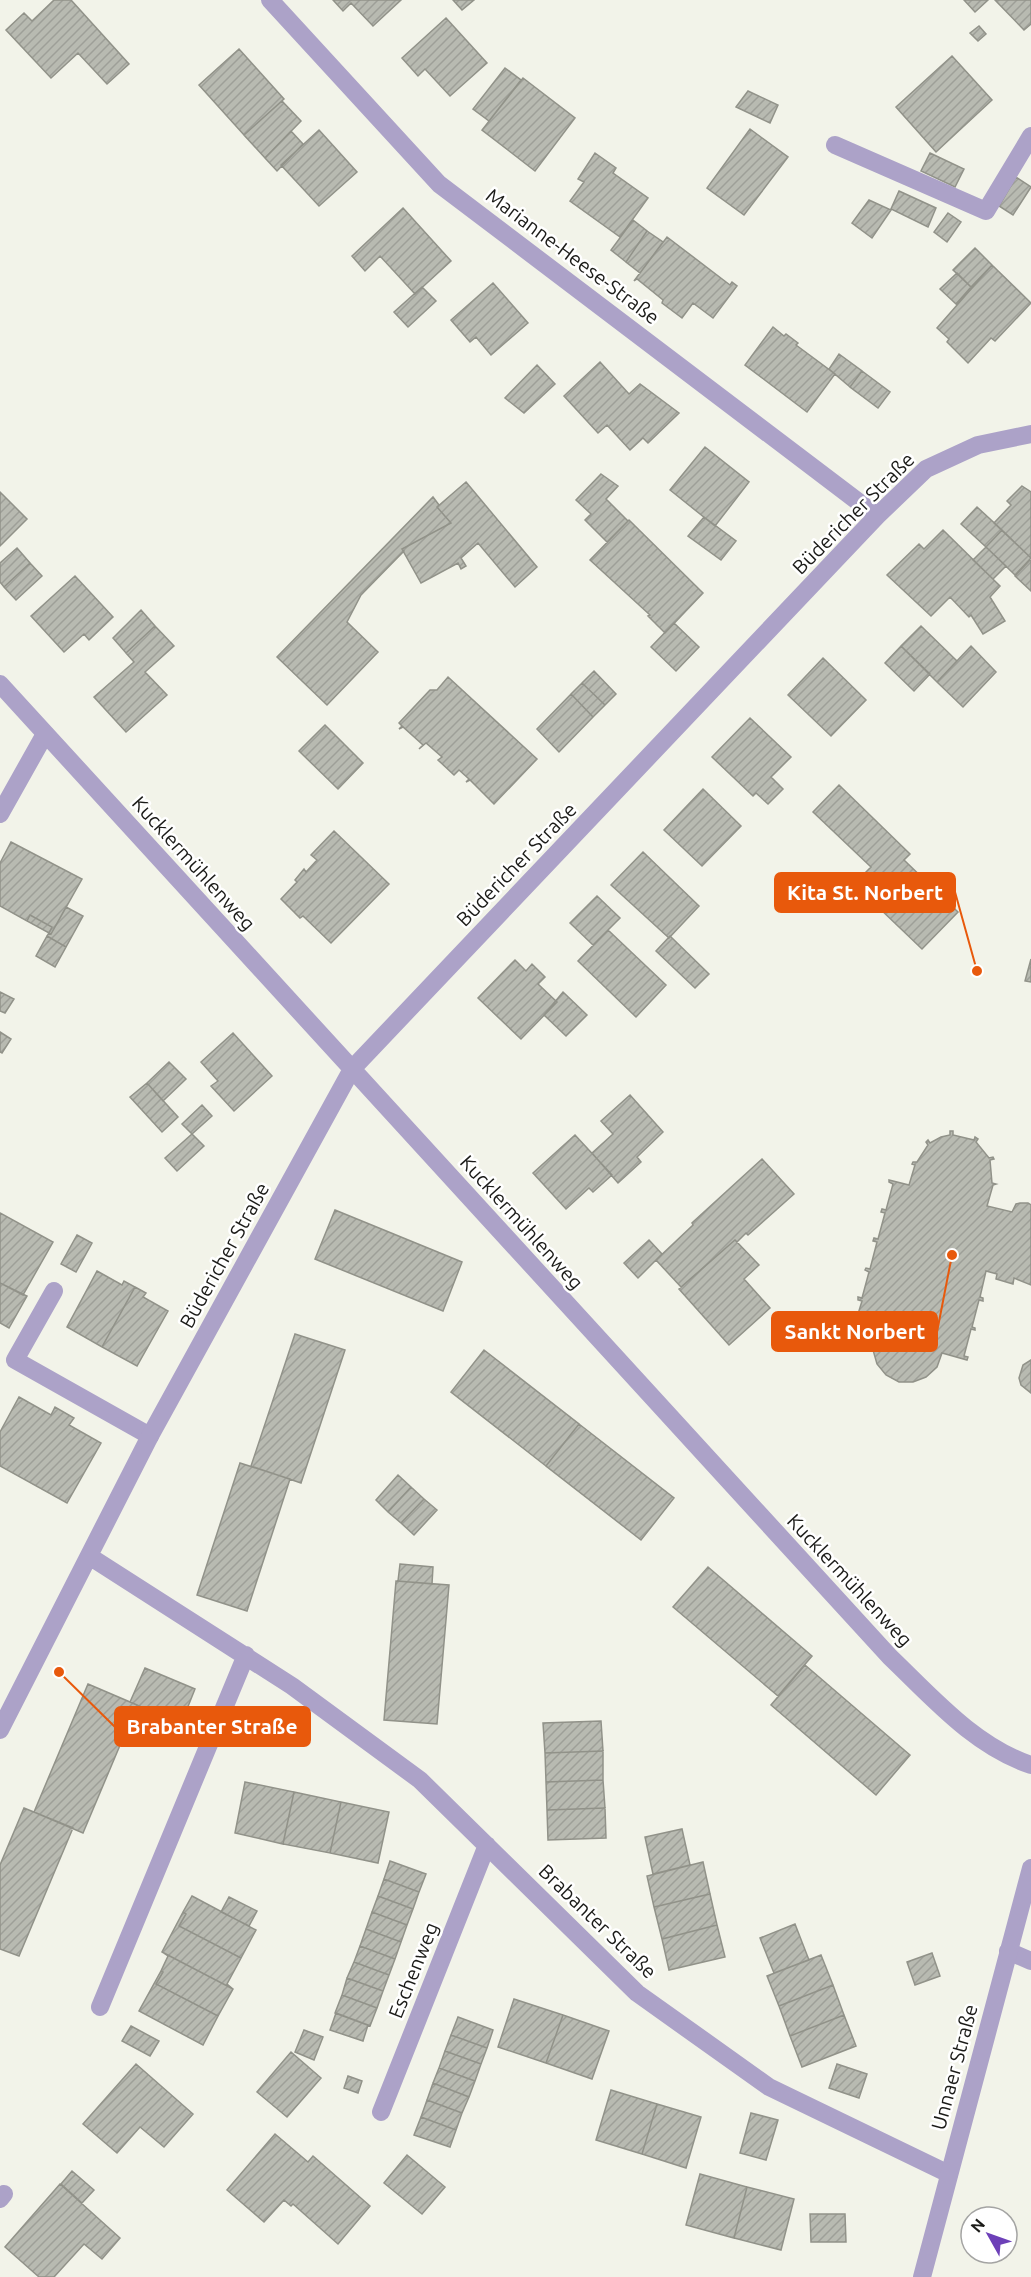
<svg xmlns="http://www.w3.org/2000/svg" width="1031" height="2277" font-family="Ubuntu,sans-serif">
  <defs>
    <pattern id="building-hatch" width="6" height="6" patternUnits="userSpaceOnUse" patternTransform="scale(1.5)"><rect width="6" height="6" fill="#b8bab1"/><path d="M-1 1l2-2M0 6l6-6M5 7l2-2" fill="none" stroke="#9e9f98"/></pattern>
  </defs>
  <rect width="100%" height="100%" fill="#f2f3e9"/>
  <path fill="url(#building-hatch)" stroke="#919289" stroke-width="1.5" d="M54,0h17l58,64 -22,20 -29,-31 -27,25 -45,-48 18,-17 8,8z
    M333,0h68l-28,26 -22,-23 -8,8z
    M453,0h21l-12,10z
    M964,0h24l-13,12z
    M995,0h36v24l-7,6z
    M446,18l41,45 -37,33 -25,-27 -7,7 -16,-18z
    M979,26l7,8 -8,7 -8,-8z
    M239,49l45,50 -40,36 -45,-50z
    M952,56l40,44 -56,52 -40,-45z
    M505,68l16,12 -32,41 -16,-12z
    M523,78l52,40 -40,53 -53,-41z
    M748,91l30,14 -8,18 -34,-16z
    M282,101l19,20 -36,37 -21,-23z
    M750,129l38,28 -44,58 -37,-27z
    M319,130l38,42 -38,34 -38,-41z
    M291,131l12,13 -26,27 -12,-13z
    M595,153l21,15 -3,5 35,25 -28,39 -50,-36 14,-19 -6,-3z
    M930,153l34,16 -9,18 -34,-16z
    M1016,177l15,10 -18,28 -14,-9z
    M899,191l37,17 -8,19 -37,-18z
    M869,200l22,10 -19,28 -20,-15z
    M403,208l48,53 -36,33 -35,-38 -15,15 -13,-15z
    M948,213l13,9 -14,20 -13,-10z
    M633,220l14,11 -21,31 -15,-12z
    M647,231l16,11 -23,31 -14,-11z
    M667,237l63,48 2,-3 5,4 -24,32 -20,-15 -11,15 -20,-15 1,-3 -26,-21 -3,2z
    M975,248l17,17 -21,22 -18,-17z
    M992,265l39,38 -36,38 -4,-3 -23,25 -21,-21 2,-3 -12,-11z
    M957,273l14,14 -15,17 -16,-15z
    M493,283l35,40 -37,32 -15,-18 -6,5 -19,-22z
    M422,287l14,14 -28,26 -14,-15z
    M773,327l11,9 2,-2 12,9 -2,2 39,29 -28,38 -62,-47z
    M839,354l23,17 -12,16 -21,-18z
    M600,362l29,32 11,-10 39,29 -31,30 -5,-5 -13,12 -23,-25 -9,8 -34,-37z
    M537,365l18,19 -31,29 -19,-15z
    M862,371l28,21 -12,16 -28,-21z
    M705,447l44,35 -34,44 -45,-36z
    M601,474l17,12 -12,13 22,22 -21,21 -22,-22 6,-6 -15,-14z
    M466,482l71,85 -22,20 -37,-44 -17,15 5,8 -5,3 -3,-6 -37,20 -19,-34 49,-26 -14,-16z
    M1022,486l9,6v66l-37,-35 17,-18 -4,-4z
    M0,492l27,27 -27,27z
    M433,497l6,8 -2,2 14,16 -49,26 2,2 -43,44 -14,27 31,30 -51,53 -50,-48z
    M977,507l25,23 -16,17 -25,-23z
    M704,517l32,24 -15,19 -33,-24z
    M629,520l74,73 -38,40 -17,-17 2,-1 -60,-55z
    M943,530l57,56 -10,11 15,24 -22,13 -12,-19 -2,2 -19,-20 -19,19 -44,-41 32,-31 5,5z
    M1002,530l29,28 -16,17 -29,-28z
    M986,547l20,19 -13,13 -20,-19z
    M17,548l13,15 -26,24 -4,-5v-19z
    M1030,560l1,1v30l-16,-15z
    M30,563l12,13 -26,24 -12,-13z
    M75,576l38,41 -24,23 -5,-6 -20,18 -33,-36z
    M141,610l14,16 -29,27 -13,-15z
    M674,623l25,24 -23,24 -25,-24z
    M155,626l19,20 -29,26 22,23 -41,37 -32,-35 40,-35 -8,-9z
    M921,626l36,35 -20,21 -36,-36z
    M901,646l29,28 -16,17 -29,-28z
    M971,646l25,26 -33,35 -26,-25z
    M823,658l43,42 -35,36 -43,-41z
    M594,671l22,23 -11,11 -23,-22z
    M448,677l89,82 -43,45 -24,-24 -4,2 3,-3 -10,-9 -5,5 -16,-15 4,-3 -16,-14 -7,6 4,-4 -20,-18 -4,2 3,-3 -3,-3 31,-33h7z
    M582,683l23,22 -12,12 -22,-23z
    M571,694l22,23 -34,35 -22,-23z
    M750,718l41,39 -20,20 12,12 -15,15 -12,-11 -3,3 -41,-39z
    M325,725l38,38 -25,26 -39,-38z
    M839,785l71,69 -6,6 54,52 -36,37 -68,-65 17,-17 -58,-55z
    M703,789l38,37 -39,40 -38,-36z
    M334,831l55,53 -58,59 -28,-27 -3,2 -19,-19 16,-17 -2,-2 9,-11 2,3 11,-12 -6,-5z
    M11,842l71,37 -31,55 -2,-1 3,-6 -22,-12 -3,6 -27,-15v-43z
    M643,852l56,54 -30,32 -58,-53z
    M597,896l23,22 -27,27 -23,-22z
    M66,907l17,9 -17,31 -19,-11 2,-3 2,1z
    M30,915l22,12 -3,6 -22,-12z
    M608,930l58,55 -30,32 -58,-56z
    M47,936l19,11 -11,20 -19,-11z
    M670,936l39,38 -14,14 -39,-37z
    M1031,959v23l-6,-1z
    M515,960l11,11 6,-7 13,13 -7,7 19,18 -36,37 -43,-41z
    M0,992l14,7 -9,14 -5,-2z
    M563,992l24,23 -21,21 -22,-21z
    M0,1032l11,7 -9,14 -2,-1z
    M233,1033l39,43 -38,35 -23,-25 7,-5 -17,-19z
    M169,1062l17,17 -23,22 -16,-18z
    M147,1083l31,34 -16,15 -32,-35z
    M630,1095l33,37 -26,25 4,5 -23,21 -26,-30 21,-19 -12,-13z
    M202,1105l10,11 -20,18 -10,-10z
    M950,1131h3v4l21,5 1,-3 3,2 -2,3 13,16 4,-1 1,2 -4,1 2,23 4,1 -3,1 -6,21 25,6 4,-8 4,-1h8l3,2v80l-17,-7 -1,6 -17,-5 1,-5 -11,-3 -6,26 3,1v3l-4,-1 -7,27 3,1v2l-4,-1 -7,27 4,1 -1,3 -25,-7 -5,14 -11,10 -13,5h-14l-13,-7 -9,-11 -4,-14 2,-14 -25,-7 1,-3 3,1 8,-26 -4,-1v-3l4,1 7,-26 -4,-2 1,-2 4,1 7,-27 -4,-1 1,-3 4,1 7,-26 -4,-1 1,-3 4,1 7,-26 -4,-2v-2l20,5 6,-20 -3,-1 1,-2h4l11,-17 -2,-3 2,-2 2,3 11,-6 9,-2z
    M192,1134l12,12 -27,25 -12,-13z
    M575,1135l37,40 -19,17 -4,-4 -23,21 -33,-36z
    M762,1159l32,35 -46,41 -2,-2 -9,9 -2,-2 -54,47 -25,-27 37,-35 -1,-2z
    M335,1210l127,52 -19,49 -128,-52z
    M0,1213l53,29 -30,53 -23,-12z
    M77,1235l15,8 -16,29 -15,-8z
    M649,1240l13,14 -24,24 -14,-15z
    M735,1240l24,25 -15,14 26,29 -41,37 -50,-56z
    M97,1271l25,14 2,-4 11,6 -33,60 -35,-20z
    M0,1283l27,13 -18,32 -9,-5z
    M135,1287l11,6 -3,4 25,14 -31,55 -35,-19z
    M295,1334l50,16 -44,133 -50,-17z
    M484,1350l95,74 -33,42 -95,-74z
    M1031,1360v33l-10,-8 -2,-7 4,-13z
    M19,1397l32,18 4,-8 19,11 -5,7 32,18 -34,60 -67,-37v-34z
    M579,1424l95,74 -33,42 -95,-74z
    M240,1463l50,16 -43,132 -50,-16z
    M398,1475l13,12 -23,25 -12,-12z
    M411,1487l13,12 -23,24 -13,-11z
    M424,1499l13,11 -23,25 -13,-12z
    M400,1564l33,3 -1,17 -34,-3z
    M708,1567l104,89 -34,40 -105,-89z
    M396,1581l53,4 -12,139 -53,-4z
    M805,1665l105,90 -34,40 -105,-90z
    M145,1668l50,21 -14,35 -51,-22z
    M88,1684l49,21 -54,128 -49,-21z
    M601,1721l2,30 -58,2 -2,-30z
    M603,1751v29l-57,2 -1,-29z
    M603,1780l2,28 -58,2 -1,-28z
    M245,1782l49,10 -11,52 -48,-11z
    M294,1792l47,10 -11,51 -47,-9z
    M341,1802l48,10 -11,51 -48,-10z
    M24,1808l49,20 -54,128 -19,-7v-84z
    M605,1808l1,30 -58,2 -1,-30z
    M682,1829l8,36 -37,9 -8,-37z
    M390,1861l36,13 -7,18 -35,-13z
    M703,1862l7,32 -56,13 -7,-31z
    M384,1879l35,13 -6,17 -35,-13z
    M710,1894l7,31 -55,14 -8,-32z
    M192,1896l64,34 -15,28 -62,-32 7,-12 -3,-2z
    M378,1896l35,13 -6,16 -35,-13z
    M229,1897l28,14 -8,15 -28,-14z
    M183,1912l3,2 -7,12 62,32 -14,26 6,5 -71,-37z
    M372,1912l35,13 -6,17 -35,-13z
    M795,1924l14,36 -35,13 -14,-35z
    M717,1925l8,32 -56,13 -7,-31z
    M366,1929l35,13 -6,17 -35,-13z
    M360,1946l35,13 -6,16 -35,-13z
    M162,1952l71,37 -15,27 -62,-32 7,-12 -2,-1 7,-15z
    M932,1953l8,23 -25,9 -8,-23z
    M821,1955l12,30 -54,21 -12,-30z
    M354,1962l35,13 -6,16 -36,-13z
    M161,1971l2,1 -7,12 62,32 -15,29 -64,-34z
    M347,1978l36,13 -6,17 -35,-13z
    M833,1985l11,30 -54,21 -11,-30z
    M342,1995l35,13 -7,18 -35,-13z
    M514,1999l49,16 -17,48 -48,-16z
    M336,2013l32,12 -5,16 -33,-11z
    M563,2015l46,16 -17,48 -46,-16z
    M844,2015l12,31 -54,21 -12,-31z
    M458,2017l35,13 -6,18 -36,-13z
    M131,2026l28,15 -9,15 -28,-15z
    M304,2030l19,7 -9,23 -19,-8z
    M451,2035l36,13 -6,16 -36,-13z
    M445,2051l36,13 -6,17 -36,-13z
    M291,2052l30,26 -34,39 -30,-25z
    M136,2064l57,50 -29,33 -24,-20 -23,26 -34,-29z
    M837,2064l30,10 -8,24 -30,-10z
    M439,2068l36,13 -6,16 -36,-14z
    M348,2076l14,5 -4,12 -14,-5z
    M433,2083l36,14 -7,16 -35,-13z
    M611,2090l46,14 -15,50 -46,-14z
    M427,2100l35,13 -6,17 -35,-13z
    M657,2104l44,13 -15,51 -44,-14z
    M751,2113l27,7 -12,40 -26,-7z
    M421,2117l35,13 -6,17 -36,-12z
    M275,2134l33,28 5,-6 57,50 -32,38 -45,-40 -2,2 -7,-6 -20,22 -37,-32z
    M407,2155l38,32 -23,27 -38,-31z
    M72,2171l22,19 -12,13 -21,-19z
    M700,2174l47,13 -13,51 -48,-13z
    M60,2184l60,54 -18,21 -18,-15 -30,33h-15l-34,-30z
    M747,2187l47,12 -13,51 -47,-12z
    M810,2214h35l1,28h-35z"/>
  <g fill="none" stroke-linecap="round" stroke-linejoin="round">
    <path stroke="#aca2c8" stroke-width="18" d="M835,145l151,66 45,-75
      M0,814l45,-80
      M54,1291l-39,69 135,76
      M0,2199l4,-5"/>
    <path stroke="#aca2c8" stroke-width="18" d="M270,0l169,184 438,332
      M0,684l890,973c42,40 84,89 141,108
      M89,1556l203,130 128,94 217,213 132,94 180,87
      M0,1730l150,-294 202,-367 525,-553 49,-47 52,-24 53,-11
      M1008,1951l23,10
      M100,2007l146,-352
      M381,2112l106,-267"/>
    <path stroke="#aca2c8" stroke-width="18" d="M922,2277l109,-409"/>
  </g>
  <g text-anchor="middle" dominant-baseline="central" stroke-width="5" stroke-linejoin="round" paint-order="stroke">
    <g font-size="20" fill="#1b1b18" stroke="#fff">
      <text transform="translate(573 256) rotate(37)">Marianne-Heese-Straße</text>
      <text transform="translate(853 513) rotate(-45)">Büdericher Straße</text>
      <text transform="translate(194 863) rotate(48)">Kucklermühlenweg</text>
      <text transform="translate(516 864) rotate(-46)">Büdericher Straße</text>
      <text transform="translate(522 1222) rotate(48)">Kucklermühlenweg</text>
      <text transform="translate(224 1255) rotate(-61)">Büdericher Straße</text>
      <text transform="translate(850 1580) rotate(47)">Kucklermühlenweg</text>
      <text transform="translate(598 1921) rotate(44)">Brabanter Straße</text>
      <text transform="translate(413 1970) rotate(-68)">Eschenweg</text>
      <text transform="translate(954 2067) rotate(-75)">Unnaer Straße</text>
    </g>
  </g>
  <path fill="none" stroke="#e8590c" stroke-width="2" d="M977 971L955 892M952 1255L937 1332M59 1672L115 1727"/>
  <g fill="#e8590c" stroke="#fff" stroke-width="2">
    <circle cx="977" cy="971" r="6"/>
    <circle cx="952" cy="1255" r="6"/>
    <circle cx="59" cy="1672" r="6"/>
  </g>
  <g fill="#e8590c" stroke="#e8590c" stroke-width="2">
    <rect x="775" y="873" width="180" height="39" rx="6"/>
    <rect x="772" y="1312" width="165" height="39" rx="6"/>
    <rect x="115" y="1707" width="195" height="39" rx="6"/>
  </g>
  <g font-size="21" text-anchor="middle" font-weight="bold" fill="#fff">
    <text x="865" y="900">Kita St. Norbert</text>
    <text x="855" y="1339">Sankt Norbert</text>
    <text x="212" y="1734">Brabanter Straße</text>
  </g>
  <g transform="translate(989 2235) rotate(310)"><circle r="28" fill="#ffffff" stroke="#a4a4a3" stroke-width="1.5"/>
  <path d="M0-4.5L10 22L0 15L-10 22Z" fill="#6d40b8"/>
  <text y="-9" font-size="16" font-weight="bold" text-anchor="middle" fill="#1b1b18">N</text>
  </g>
</svg>
